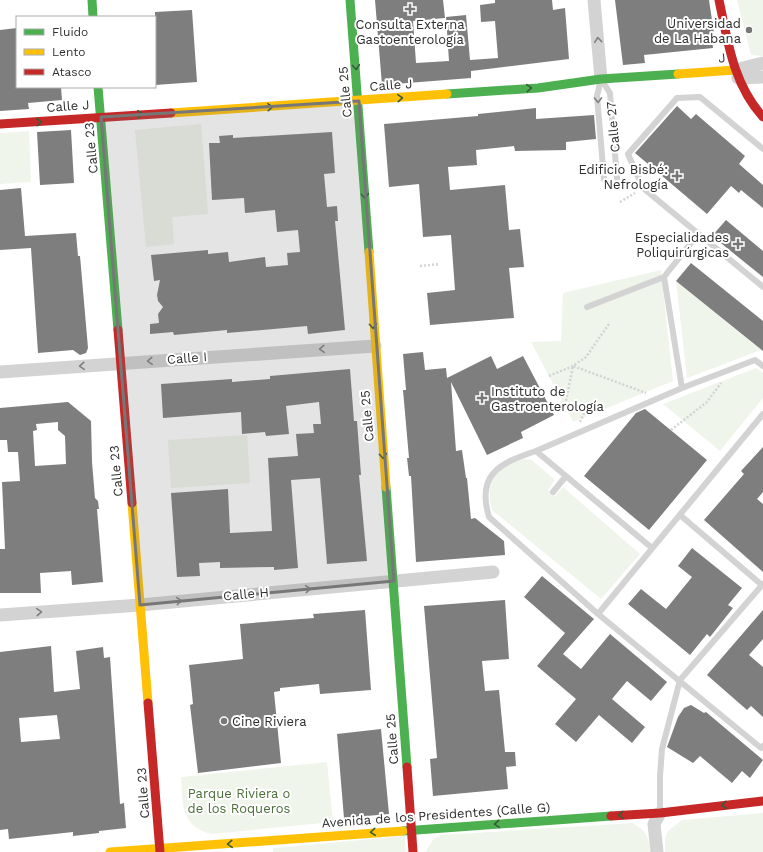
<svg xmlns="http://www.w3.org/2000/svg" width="763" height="852" font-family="'Work Sans',sans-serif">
  <rect width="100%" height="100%" fill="#fff"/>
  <path fill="#f0f5eb" d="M737,0h26v56l-12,-1z
    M201,124l7,90 -36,3 2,27 -28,3 -11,-117z
    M29,131l2,51 -31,2v-51z
    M661,270l12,111 -100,41 -42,-80 30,-1 2,-48z
    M676,281l85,69 -74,28z
    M756,368l7,5v25l-43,53 -57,-47z
    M247,435l3,48 -79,5 -3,-48z
    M523,459l9,1 23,20 -7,10 7,6 8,-9 77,67 -39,45 -109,-89c-8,-27 4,-44 31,-51z
    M327,762l6,60 -121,12c-32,-7 -29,-31 -31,-57z
    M763,813v39h-98v-13l3,-8 14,-11z
    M633,823c12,7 17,15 17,29h-225l8,-12 7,-5z
    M405,836l1,16h-133v-4z"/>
  <path fill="#7e7e7e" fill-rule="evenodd" d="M375,0h68l2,18 -32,3 3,42 33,-2 -3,-44 20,-2 4,45 28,-2 -3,-37 -14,1 -1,-17 15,-2v-3h57l1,10 12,-2 4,51 -98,12v7l-89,7z
    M615,0h94l6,40h-3l1,8 -69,7 1,8 -22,2z
    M192,10l5,72 -42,3v-73z
    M17,28v59h44l1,13 -34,3 1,6 -29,2v-81z
    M677,106l14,13 5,-5 49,42 -6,8 24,21v23l-22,-18 -2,3 -8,-7 -24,28 -72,-61z
    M536,108v11l58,-4 2,24 -30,3v8l-51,1 -1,-5 -38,4 1,15 -29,2 2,23 55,-5 4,45 11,-1 4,38 -15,1 5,50 -84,7 -3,-32 28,-3 -4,-55 -28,2 -4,-53 -30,3 -5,-63 94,-8v-2z
    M71,130l3,53 -34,2 -3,-53z
    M332,132l3,41 -11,1 3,33 10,-1 1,15h-3l10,109 -37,4 -1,-8 -80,7v-3l-53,5 -1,-3 -23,2v-10l9,-1 -1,-9 5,-7 -5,-6 -1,-6 3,-15 -6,1 -3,-26 57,-5v4l20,-2 1,10 36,-5 1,10 22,-2 -1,-12 13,-1 -2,-22 -21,2 -2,-22 -30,3 -1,-15 -32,2 -3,-57h11l-1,-7 14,-1v3z
    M21,188l4,48 51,-3 2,23h2l8,92 -2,5 -6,2 -7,-5 -35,3 -7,-105 -31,2v-60z
    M726,220l37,31v26l-51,-41z
    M691,263l72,58v30l-87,-70z
    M423,352l2,18 21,-2 1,10 44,-22 6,13 26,-13 31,59 -33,17 2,6 -36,17 -36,-73 5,69 6,-1 4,28h1l4,41 4,-1 29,23 1,14 -89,7 -5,-86h-2l-2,-18h2l-6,-68h3l-3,-36z
    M350,369l4,52h3l4,54h-2l8,86 -40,3 -7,-86 -29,2 7,88 -24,2v-3l-54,1v-6l-21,1 1,13 -23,1 -6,-84 57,-4 2,44 42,-2 -4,-73 30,-2 -2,-22 18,-1 -1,-9h8l-2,-22 -33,4 3,28 -23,2 -1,-4 -23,2 -1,-22 -78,6 -2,-34 71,-5v3l38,-3v-3z
    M68,402l23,19 1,41 3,36 3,3 1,8h-2l6,73 -31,3 -1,-14 -31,2 1,20h-41v-44h5l-3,-67 18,-1 -2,-29h-10l-1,-12h-7v-32zM58,422v8l7,6 1,28 -31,2 -2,-35 4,-1 -1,-6z
    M645,409l62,51 -58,70 -65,-54 52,-63z
    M763,447v45l-6,7 6,5v68l-59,-52 40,-46 -3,-3z
    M692,548l50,40 -14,17 5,3 -23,29 -3,-3 -17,21 -62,-51 13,-15 25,20 26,-32 -14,-11z
    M542,576l52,43 -31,35 18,15 29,-35 57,48 -16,19 -24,-20 -15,18 33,28 -13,16 -33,-28 -23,27 -21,-18 21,-25 -39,-33 28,-33 -41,-36z
    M505,600l4,59 -27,2 3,30 14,-1 6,62h10l1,14 -10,1 2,22 -75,7 -3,-37 7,-1 -13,-152z
    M365,610l6,80 -51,4 -1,-10 -39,4v3l-6,1 7,71 -83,10 -8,-68 3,-1 -4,-39 54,-6 -3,-35 74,-6 -1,-4z
    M763,610v29l-14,16 14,12v50l-12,-11 -4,4 -40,-35z
    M51,646l3,46 26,-3 -4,-38 27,-4 1,11 6,-1 10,147 4,-1 2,25 -27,3v2l-26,3v-4l-64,7 -1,-10 -8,1v-178zM57,715l3,24 -39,3 -2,-24z
    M691,705l13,8 2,-1 57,48 -13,18 -8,-7 -10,12 -32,-27 -7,7 -26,-16 11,-30 6,-9z
    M381,729l8,85 -45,4 -7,-84z"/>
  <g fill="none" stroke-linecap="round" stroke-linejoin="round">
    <path stroke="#d3d3d3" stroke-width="2.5" stroke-dasharray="2 2" stroke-linecap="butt" d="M620,202l15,-9
      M420,266l20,-2
      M549,376l24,-10 13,-9 23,-33
      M580,422l7,-15 -22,-1 8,-40 73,27
      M671,430l36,-28 14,-19"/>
    <path stroke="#d3d3d3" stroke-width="6" d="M763,149l-63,-52 -23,1 -49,56 15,34 120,99
      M604,179l-7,-83 4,-17 9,14 7,85
      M587,307l77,-30
      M763,366l-8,-6 -73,28 -146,63c-36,12 -60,23 -47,66l109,97 163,134 2,-2
      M682,388l-18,-111 34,-43
      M536,451l116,97
      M553,492l13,-16
      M680,515l83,71
      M598,614l165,-200
      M660,811v-35l2,-27 18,-69 83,-96"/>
    <path stroke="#d3d3d3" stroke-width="13" d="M594,0l7,79
      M735,70l28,-7
      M738,78l25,-1
      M0,372l375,-26
      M0,615l140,-10 353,-33
      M657,852l-3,-28 6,-11"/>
    <path stroke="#4caf50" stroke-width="9" d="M92,0l1,17
      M350,0l19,252
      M98,87l20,243
      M447,94l91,-6 63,-9 77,-5
      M386,487l21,280
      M403,831l208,-15"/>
    <path stroke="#ffc107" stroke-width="9" d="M678,74l57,-4
      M171,113l276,-19
      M369,252l17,235
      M132,503l16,200
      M110,852l293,-21"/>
    <path stroke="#c62828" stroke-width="9" d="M719,0c9,42 14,84 44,117
      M0,124l171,-11
      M118,330l14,173
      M148,703l12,149
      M407,767l6,85
      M611,816l49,-3 103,-12"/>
  </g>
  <defs><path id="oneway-chevron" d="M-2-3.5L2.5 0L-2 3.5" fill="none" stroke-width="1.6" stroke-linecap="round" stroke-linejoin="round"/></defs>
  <g stroke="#808080">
    <use href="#oneway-chevron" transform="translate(598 40) rotate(-96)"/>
    <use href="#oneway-chevron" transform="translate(598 100) rotate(89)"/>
    <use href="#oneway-chevron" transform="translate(322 349) rotate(176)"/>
    <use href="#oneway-chevron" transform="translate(150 361) rotate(176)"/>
    <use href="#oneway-chevron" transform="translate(82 366) rotate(176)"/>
    <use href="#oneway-chevron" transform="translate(308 589) rotate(-5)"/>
    <use href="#oneway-chevron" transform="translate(179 601) rotate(-5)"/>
    <use href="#oneway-chevron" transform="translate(39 612) rotate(-4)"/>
  </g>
  <g stroke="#385b3a">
    <use href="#oneway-chevron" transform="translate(356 67) rotate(85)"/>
    <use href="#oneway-chevron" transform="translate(529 88) rotate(-4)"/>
    <use href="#oneway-chevron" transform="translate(400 98) rotate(-4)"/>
    <use href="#oneway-chevron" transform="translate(270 107) rotate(-4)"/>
    <use href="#oneway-chevron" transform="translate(140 114) rotate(-3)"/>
    <use href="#oneway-chevron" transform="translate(39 122) rotate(-4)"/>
    <use href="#oneway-chevron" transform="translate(365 196) rotate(86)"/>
    <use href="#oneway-chevron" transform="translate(373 326) rotate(86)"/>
    <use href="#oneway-chevron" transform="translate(383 456) rotate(85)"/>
    <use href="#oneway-chevron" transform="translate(724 805) rotate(174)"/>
    <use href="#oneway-chevron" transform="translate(621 815) rotate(175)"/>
    <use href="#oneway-chevron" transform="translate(497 824) rotate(176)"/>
    <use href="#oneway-chevron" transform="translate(373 832) rotate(175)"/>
    <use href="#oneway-chevron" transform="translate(230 844) rotate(176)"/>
  </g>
  <path fill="#777" fill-opacity="0.2" stroke="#777" stroke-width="3" stroke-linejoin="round" d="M359,101l35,480 -254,24 -39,-488z"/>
  <g fill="#777" stroke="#fff" stroke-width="1.5">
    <path d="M408 3h4v4h4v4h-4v4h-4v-4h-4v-4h4z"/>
    <circle cx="749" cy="30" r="4"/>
    <path d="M675 170h4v4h4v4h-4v4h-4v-4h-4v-4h4z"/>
    <path d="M736 238h4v4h4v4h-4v4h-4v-4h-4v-4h4z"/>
    <path d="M480 392h4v4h4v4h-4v4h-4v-4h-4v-4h4z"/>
    <circle cx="224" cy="721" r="4"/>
  </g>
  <g text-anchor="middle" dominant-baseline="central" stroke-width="4" stroke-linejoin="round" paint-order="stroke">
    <g font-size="13" fill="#2e2e2e" stroke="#fff" text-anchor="end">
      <text x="741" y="23">Universidad<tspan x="741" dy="15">de La Habana</tspan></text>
      <text x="410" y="24" text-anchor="middle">Consulta Externa<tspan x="410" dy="15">Gastoenterología</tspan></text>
      <text x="668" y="169">Edificio Bisbé:<tspan x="668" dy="15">Nefrología</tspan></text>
      <text x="729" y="237">Especialidades<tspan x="729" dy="15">Poliquirúrgicas</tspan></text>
      <text x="491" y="391" text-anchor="start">Instituto de<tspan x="491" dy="15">Gastroenterología</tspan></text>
      <text x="232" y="721" text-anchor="start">Cine Riviera</text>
    </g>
    <g font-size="13" fill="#2e2e2e" stroke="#fff">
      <text transform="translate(722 58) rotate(-6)">J</text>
      <text transform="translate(391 85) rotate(-4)">Calle J</text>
      <text transform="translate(345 92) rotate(-95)">Calle 25</text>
      <text transform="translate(68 106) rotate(-4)">Calle J</text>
      <text transform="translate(613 127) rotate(-95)">Calle 27</text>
      <text transform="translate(91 148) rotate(-95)">Calle 23</text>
      <text transform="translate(187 358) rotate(-4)">Calle I</text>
      <text transform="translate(367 416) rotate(-95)">Calle 25</text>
      <text transform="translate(116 471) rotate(-95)">Calle 23</text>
      <text transform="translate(246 594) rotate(-5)">Calle H</text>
      <text transform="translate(392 739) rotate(-94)">Calle 25</text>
      <text transform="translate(143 793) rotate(-94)">Calle 23</text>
      <text transform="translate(436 815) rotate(-4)">Avenida de los Presidentes (Calle G)</text>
    </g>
    <g font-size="13" fill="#4c6e38" stroke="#fff">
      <text x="239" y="793">Parque Riviera o<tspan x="239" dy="15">de los Roqueros</tspan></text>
    </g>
  </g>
  <rect x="16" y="16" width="140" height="72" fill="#ffffff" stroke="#ababab"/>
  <rect x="24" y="29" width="20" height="6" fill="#4caf50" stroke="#ababab"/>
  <text x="52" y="36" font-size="12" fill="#2e2e2e">Fluido</text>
  <rect x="24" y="49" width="20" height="6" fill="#ffc107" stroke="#ababab"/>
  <text x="52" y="56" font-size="12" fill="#2e2e2e">Lento</text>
  <rect x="24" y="69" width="20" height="6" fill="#c62828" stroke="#ababab"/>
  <text x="52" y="76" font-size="12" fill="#2e2e2e">Atasco</text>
</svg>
